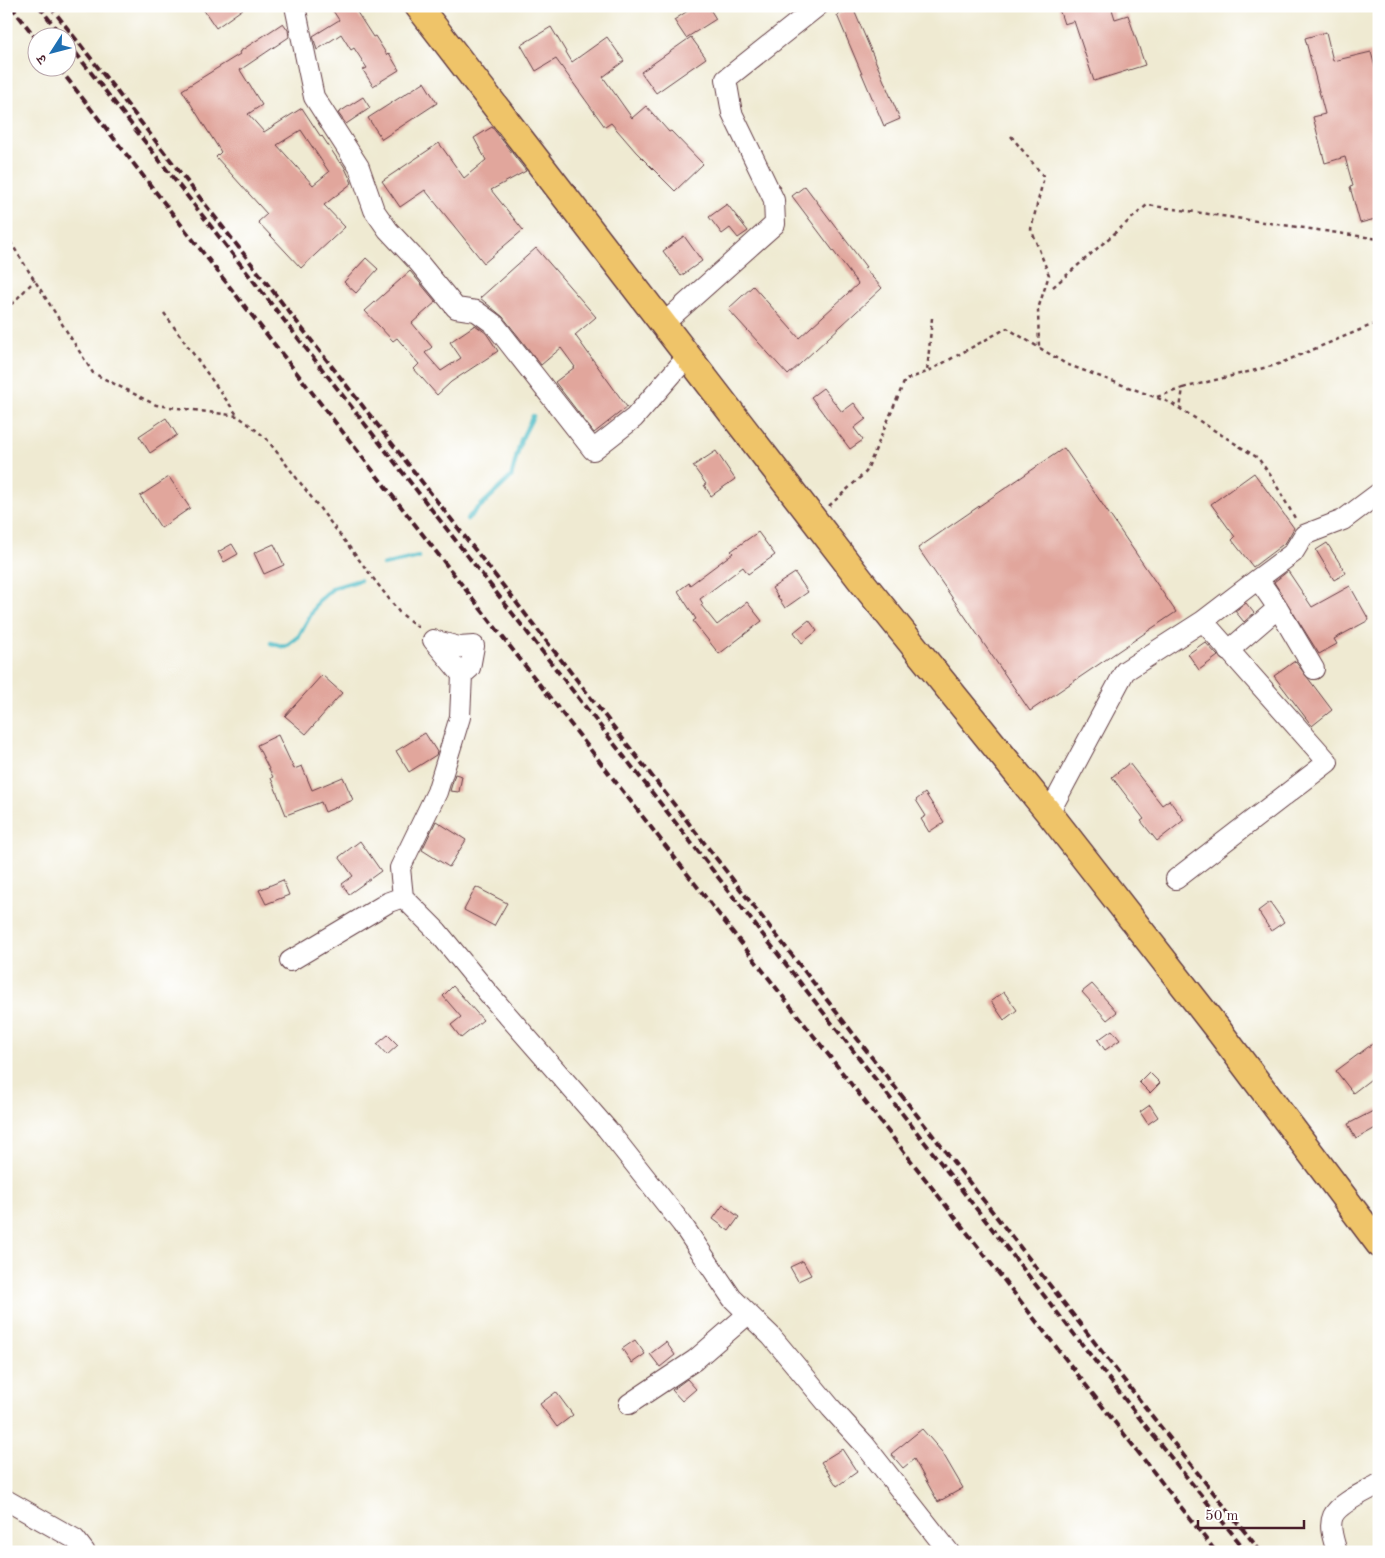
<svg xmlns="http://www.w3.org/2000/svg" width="1385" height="1558" font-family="'Old Standard TT','Noto Serif Devanagari',serif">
  <rect width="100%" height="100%" fill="#fff"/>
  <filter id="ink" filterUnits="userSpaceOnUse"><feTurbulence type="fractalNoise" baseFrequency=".02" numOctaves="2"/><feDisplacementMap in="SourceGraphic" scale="10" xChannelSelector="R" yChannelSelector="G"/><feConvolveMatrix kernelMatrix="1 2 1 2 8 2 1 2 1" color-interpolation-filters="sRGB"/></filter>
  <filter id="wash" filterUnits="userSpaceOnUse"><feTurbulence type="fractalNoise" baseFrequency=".0096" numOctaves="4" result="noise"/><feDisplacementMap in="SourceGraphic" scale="20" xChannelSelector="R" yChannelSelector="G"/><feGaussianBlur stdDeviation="1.12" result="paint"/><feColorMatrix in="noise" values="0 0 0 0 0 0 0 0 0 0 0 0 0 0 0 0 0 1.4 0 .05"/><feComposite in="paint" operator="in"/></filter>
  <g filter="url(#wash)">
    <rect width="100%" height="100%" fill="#efead2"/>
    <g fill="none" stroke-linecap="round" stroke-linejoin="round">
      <path stroke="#4dbbc5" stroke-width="4.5" d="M467,519l44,-42 10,-37 12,-24
        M383,565l36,-8
        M271,643l14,4 14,-11 19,-35 15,-13 27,-8"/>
    </g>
    <g id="blocks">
      <path fill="#e1a69c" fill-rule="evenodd" d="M201,6h46l-31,22z
        M330,6h23l20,31 2,-1 12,19 2,-2 10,17 -26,16 -10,-16 4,-2 -13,-20 -3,2 -10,-16 -24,16 -4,-14 26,-16z
        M695,6h13l8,13 -30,19 -12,-18z
        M1058,6h53l4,13 13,-4 17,50 -51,16 -20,-60 -10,3z
        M853,8l47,111 -16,7 -47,-111z
        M283,23l5,7 1,7 -49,33 22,35 -14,9 16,18 38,-24 19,29 1,-1 18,27 1,-1 3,4 8,17 -28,22 21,22 -44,41 -43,-46 9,-8 -51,-57 5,-5 -39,-62 58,-36 -1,-2zM301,130l28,42 -16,13 -36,-40z
        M551,27l21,35 35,-25 17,24 -21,16 29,41 14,-12 23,26 2,-1 32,33 -28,27 -39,-39 -25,-29 -6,4 -49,-68 -20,12 -15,-26z
        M1326,32l7,29 38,-9 8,30v136l-19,5 -10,-36 3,-1 -8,-29 -20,6 -12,-46 12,-3 -20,-76z
        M691,37l15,21 -50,35 -15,-21z
        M424,82l13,21 -55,36 -14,-21z
        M363,97l7,11 -24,16 -8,-11z
        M492,127l34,44 -35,19 32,40 -39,33 -59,-73 -25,17 -18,-26 57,-38 25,35 22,-18 -12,-22z
        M805,186l61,81 -2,1 18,20 -94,87 -60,-66 25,-23 46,52 59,-54 -66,-88z
        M727,204l21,27 -10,7 -8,-10 -8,6 -13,-17z
        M684,236l18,25 -21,15 -18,-25z
        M536,248l60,69 -21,18 52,72 -33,26 -39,-51 20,-15 -14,-19 -20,17 -38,-48 -23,-19z
        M366,258l12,11 -22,24 -12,-11z
        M410,271l26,31 -24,21 20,24 -7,6 16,18 20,-13 -11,-16 25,-17 11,8 12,18 -47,31 -14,13 -23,-26 5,-5 -22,-26 -4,3 -28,-30z
        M823,388l19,24 12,-9 12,16 -12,9 9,12 -13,9 -39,-52z
        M166,418l11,17 -27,18 -11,-17z
        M1064,448l112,164 -146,99 -112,-163z
        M716,451l19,28 -24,17 -7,-11 2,-1 -13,-18z
        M1254,473l40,55 -8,14 -33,25 -21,-27 3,-3 -24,-33z
        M169,477l21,31 -29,20 -21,-32z
        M758,532l17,23 -27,19 -5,-7 -43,32 3,5 -2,1 16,20 30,-23 15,19 -43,33 -26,-33 3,-2 -18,-28 11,-8 1,2 43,-32 -2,-2z
        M1327,543l19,30 -12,7 -18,-30z
        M232,544l6,10 -14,8 -6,-10z
        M274,544l10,21 -20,9 -10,-21z
        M1288,571l24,36 38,-21 19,34 -35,19 3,5 -18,10 -45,-72z
        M795,573l13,19 -23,16 -13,-20z
        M1246,603l8,10 -10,9 -9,-11z
        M809,620l8,11 -15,12 -8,-11z
        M1205,642l13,14 -19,14 -11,-16z
        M1295,661l37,49 -20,16 -38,-50z
        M322,675l20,18 -36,41 -21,-18z
        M425,733l12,19 -1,3 -27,17 -13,-21z
        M278,735l16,34 8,-3 10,24 31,-13 10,23 -28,12 -4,-10 -35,13 -15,-37 2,-1 -16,-32z
        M1129,763l33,42 7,-5 15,20 -27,21 -16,-20 3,-2 -32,-42z
        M455,774l7,2 -3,16 -9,-1z
        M925,793l19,29 -15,10 -8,-13 5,-3 -10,-16z
        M436,821l30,19 -17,27 -27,-17z
        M360,841l21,30 -32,23 -7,-10 11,-8 -14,-19z
        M283,880l6,15 -23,9 -7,-14z
        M476,887l31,16 -13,23 -30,-16z
        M1270,902l14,20 -13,9 -13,-20z
        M1092,984l25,28 -10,8 -25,-28z
        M453,986l30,34 -22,18 -10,-13 10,-8 -18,-21z
        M1004,992l13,18 -13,10 -13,-19z
        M1112,1030l8,10 -15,10 -7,-10z
        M388,1035l10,10 -11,10 -10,-11z
        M1379,1039v34l-26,20 -17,-22z
        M1149,1072l11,11 -10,10 -11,-11z
        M1150,1105l8,12 -10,7 -8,-12z
        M1379,1108v18l-23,13 -8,-15z
        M723,1205l16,12 -10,14 -16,-12z
        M803,1261l8,14 -13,6 -8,-14z
        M635,1340l10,14 -13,9 -10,-14z
        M666,1342l9,13 -15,12 -10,-13z
        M687,1379l9,10 -14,12 -10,-11z
        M556,1392l17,23 -16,12 -17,-23z
        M922,1429l20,23 21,36 -25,14 -24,-43 -11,9 -12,-14z
        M842,1449l15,23 -20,14 -16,-24z"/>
    </g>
  </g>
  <g filter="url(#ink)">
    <use href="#blocks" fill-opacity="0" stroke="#633d44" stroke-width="1"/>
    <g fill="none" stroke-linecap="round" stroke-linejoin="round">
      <g stroke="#633d44" stroke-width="22">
        <path id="minor" d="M295,6l19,91 45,70 15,43 14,20 31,33 37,45 20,3 18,13 99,126 41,-32 54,-62
          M663,324l112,-100 -1,-24 -42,-87 -6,-34 92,-73
          M1258,579l20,29 36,61
          M433,640l26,7 15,-1 -4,22 -8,7
          M1228,651l50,-43
          M1049,813l76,-142 78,-50 55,-42 35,-26 11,-18 39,-15 36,-27
          M1176,879l152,-117 -125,-141
          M403,897l-3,-29 37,-76 23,-75 2,-42 -29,-35
          M290,961l99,-59 14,-5 34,34 51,62 119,136 75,95 50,74 39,38 60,72 33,36 85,108
          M629,1404l66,-44 53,-46
          M6,1500l69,39 10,13
          M1337,1552c-3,-11 -9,-25 -4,-36 6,-13 34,-25 46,-32"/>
      </g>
      <g stroke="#633d44" stroke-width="29">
        <path id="major" d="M418,6l444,576 187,231 170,218 160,213"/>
      </g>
      <path stroke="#633d44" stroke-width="2.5" stroke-dasharray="4 4" stroke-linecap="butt" d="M1011,136l33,41 -13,52 18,46 -11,34 1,39
        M6,235l87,138 63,32 82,11 28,22 133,174 21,17
        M1053,287l94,-82 232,34
        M6,310l29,-30
        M164,313l73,102
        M932,318l-5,54 80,-44 59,36 105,39 87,55 13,18 25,44
        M1183,388l93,-23 103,-43
        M1157,397l26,-9 -3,21
        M829,506l37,-34 39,-92 22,-8"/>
      <use href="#minor" stroke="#fff" stroke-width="20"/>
      <use href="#major" stroke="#efc469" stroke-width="26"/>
      <path stroke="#4a1f2b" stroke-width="4" stroke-dasharray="8 4" stroke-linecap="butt" d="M11,6l27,35
        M39,6l24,32
        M50,6l1106,1415 105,131
        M68,43l1080,1386 99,123
        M59,68l1157,1484"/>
    </g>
  </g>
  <rect width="1385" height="1558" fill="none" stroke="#fff" stroke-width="25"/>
  <g transform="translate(52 52) rotate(234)"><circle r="24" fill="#ffffff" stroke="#b7a5aa"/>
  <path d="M0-4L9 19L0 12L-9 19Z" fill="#1f6fb2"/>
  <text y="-8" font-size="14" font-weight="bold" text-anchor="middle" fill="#4a1f2b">उ</text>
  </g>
  <path d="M1198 1520v8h106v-8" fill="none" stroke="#4a1f2b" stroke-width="2.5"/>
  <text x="1205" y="1520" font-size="15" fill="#4a1f2b" stroke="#ffffff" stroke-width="4" paint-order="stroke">50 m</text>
</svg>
